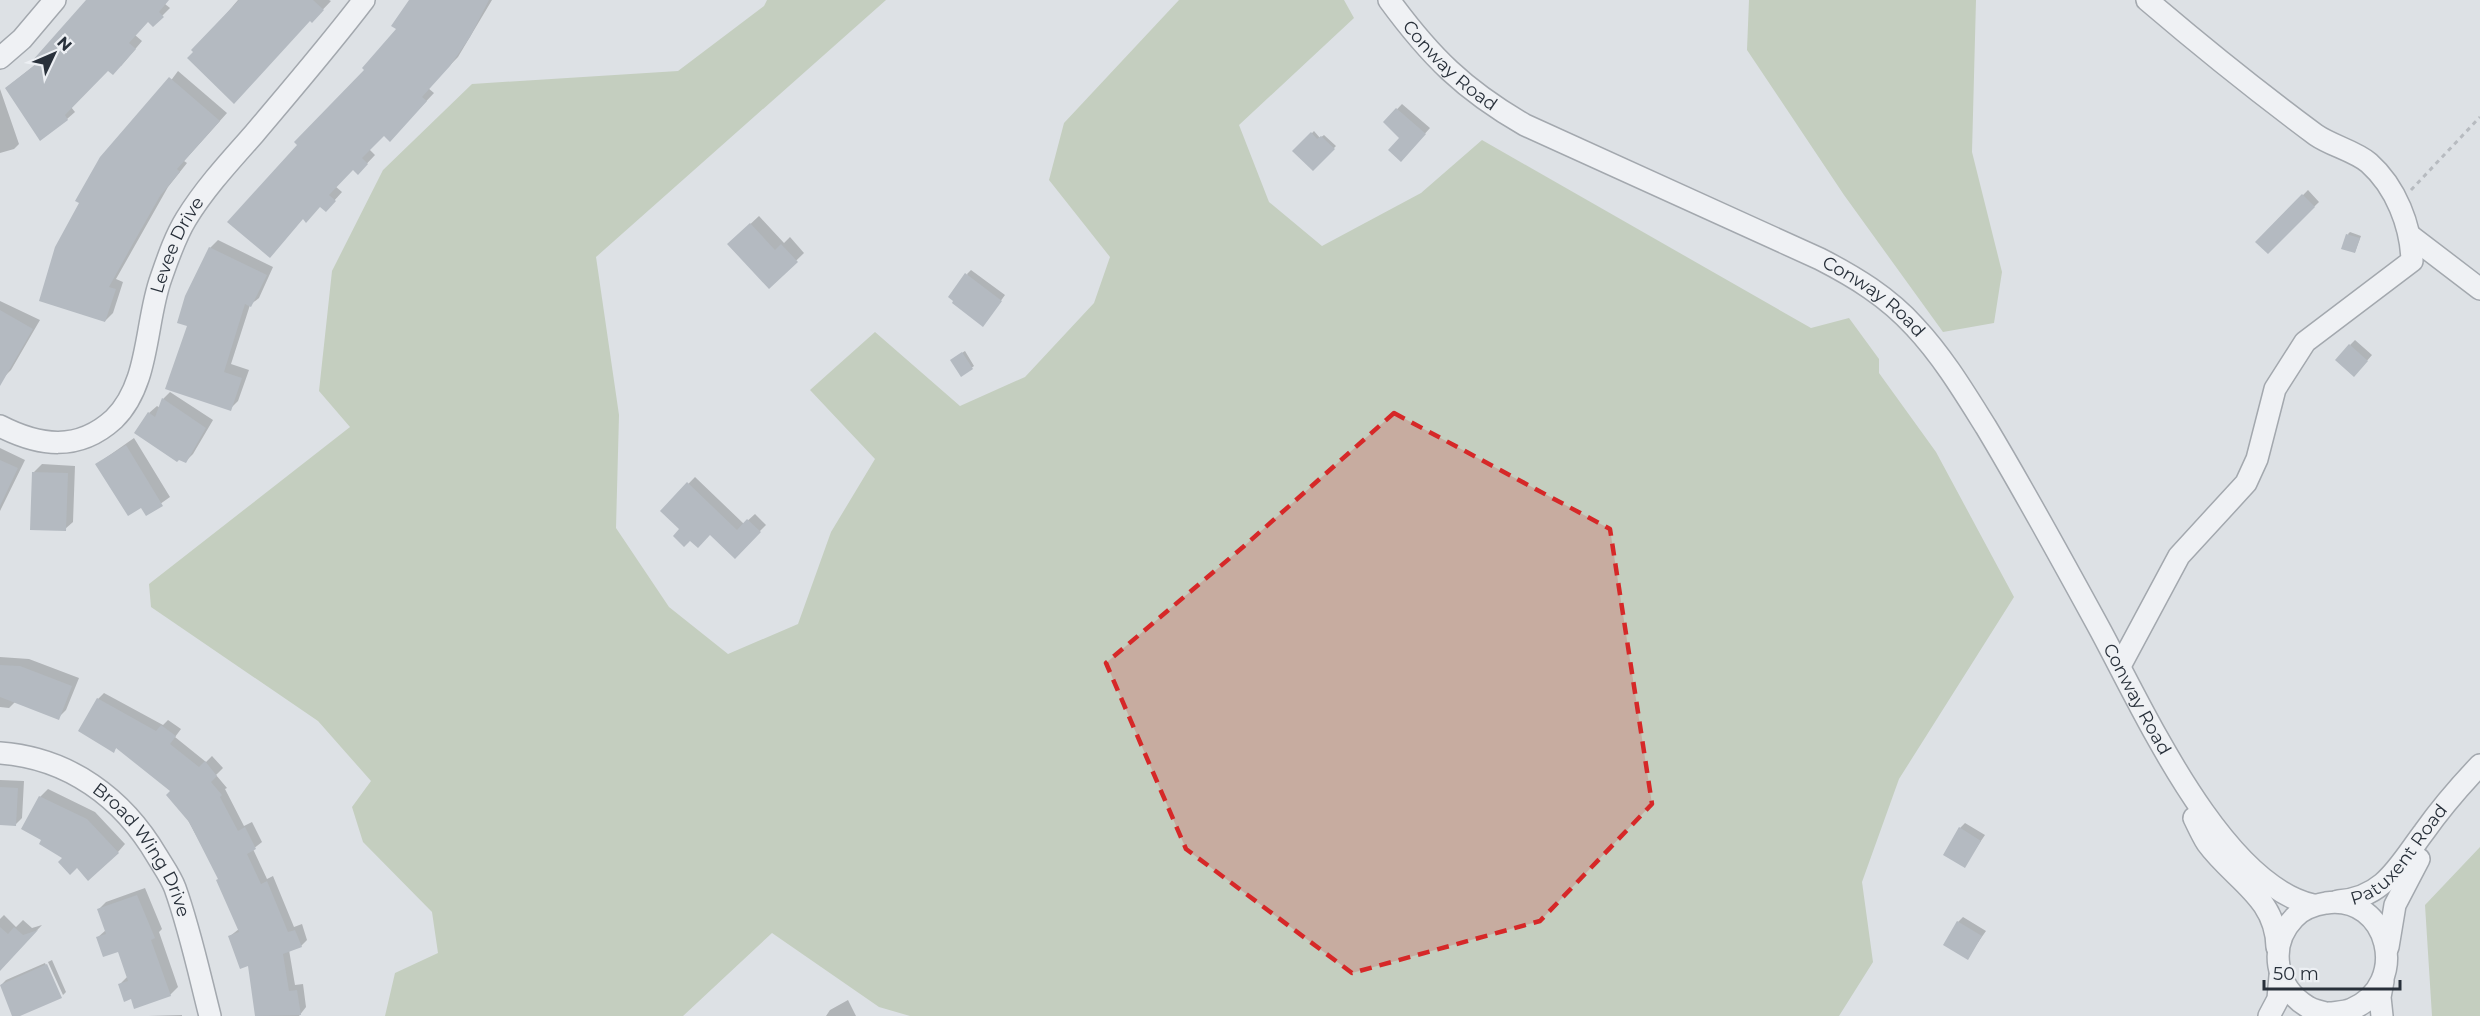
<svg xmlns="http://www.w3.org/2000/svg" width="2480" height="1016" font-family="Montserrat,sans-serif">
  <rect width="100%" height="100%" fill="#dde1e5"/>
  <path fill="#c4cebf" d="M767,0h119l-290,257 23,158 -3,113 53,79 59,47 70,-30 33,-92 44,-73 -65,-69 65,-58 85,74 65,-29 69,-74 16,-46 -61,-77 15,-57 115,-123h165l10,18 -115,107 30,77 53,44 99,-53 61,-53 329,188 38,-10 30,41v14l57,79 78,145 -115,182 -37,103 11,80 -34,54h-929l-31,-9 -107,-74 -89,83h-298l10,-43 43,-20 -6,-41 -69,-70 -11,-35 19,-26 -53,-60 -167,-114 -2,-23 201,-157 -31,-36 13,-120 51,-101 89,-86 206,-13 86,-65z
    M1749,0h227l-4,152 30,120 -8,51 -51,9 -99,-137 -97,-145z
    M2480,847v169h-48l-7,-111z"/>
  <path fill="#0003" d="M90,0h78l-3,4 5,4 -17,17 -4,-5 -14,15 7,6 -21,25 -13,3 -37,38 4,5 -8,7 -61,-31 30,-24z
    M238,0h91l2,1 -19,20 -2,-2 -121,39z
    M411,0h81l-34,57 -30,31 6,5 -15,16 -35,25 -15,15 6,6 -17,18 -5,-5 -18,18 7,6 -9,10 -13,3 46,-136 32,-40z
    M178,71l49,42 -43,48 3,2 -19,24 -52,92 7,3 -10,31 -8,8 -24,-119z
    M0,89l19,55 -5,5 -14,4z
    M1402,104l28,24 -24,27 -5,-17 -16,-16z
    M1314,131l6,7 4,-3 12,11 -23,23 -18,-18z
    M2308,190l11,12 -51,50 -11,-10z
    M759,216l25,27 6,-6 14,16 -35,34 -40,-43z
    M2350,232l11,4 -6,16 -7,-18z
    M218,240l55,27 -14,31 -9,7 -19,59 18,6 -11,31 -8,8 -41,-84 21,-77z
    M971,270l34,25 -18,25 -20,-46z
    M0,301l40,19 -29,50 -8,8 -3,-2z
    M2355,340l17,15 -13,15 -9,-25z
    M965,351l9,15 -12,9 -8,-17z
    M170,392l43,28 -20,34 -8,8 -36,-49 8,-7 3,2 3,-9z
    M134,438l36,59 -24,17 -5,-8 -44,-42z
    M0,448l25,12 -25,51z
    M42,464l33,2 -2,56 -8,7 -31,-57z
    M695,477l49,47 11,-10 11,11 -31,31 -25,-23 -29,-4 -19,-18z
    M0,657l29,2 50,19 -13,32 -8,8 -42,-17 -7,7 -9,-1z
    M104,693l59,32 5,-5 13,9 -6,8 31,25 6,-6 11,12 -7,7 11,13 -2,1 19,37 8,-4 10,20 -9,7 14,30 6,-3 21,51 8,-3 5,16 -6,6 -12,4 6,35 8,-1 3,23 -7,9h-42l-8,-52 -19,-28 9,-7 -19,-50 -48,-88 -55,-44 -4,4 -15,-52z
    M0,780l24,1 -2,37 -7,7 -15,-1z
    M48,789l47,23 30,32 -7,8 -40,14 -14,-9 -21,-18 -3,-42z
    M1965,823l20,12 -21,31 -4,-38z
    M145,888l17,41 -3,3 19,55 -8,8 -38,2 -13,-12 9,-9 -9,-26 -21,-13 8,-7 -8,-20 8,-8z
    M4,915l12,12 7,-7 9,8 10,-3 -42,44v-50z
    M1963,917l23,14 -19,27 -9,-36z
    M52,960l14,32 -3,3 -15,-33z
    M45,963l15,34 -46,19 -13,-31 5,-5z
    M848,1000l8,16h-30l4,-6z
    M182,1015v1h-34z"/>
  <path fill="#b4bac1" d="M86,0h83l-10,12 5,5 -11,10 -5,-5 -19,21 7,6 -23,26 -5,-4 -43,44 3,5 -28,21 -35,-53 30,-23 -3,-4z
    M239,0h74l11,10 -12,13 -2,-2 -76,83 -47,-46 6,-6 -2,-2z
    M409,0h80l-19,37 -20,29 -28,31 5,4 -37,41 -6,-6 -22,22 6,6 -10,11 -5,-5 -24,25 7,6 -10,11 -6,-5 -14,16 -3,-4 -33,39 -43,-36 70,-77 -3,-3 70,-72 -2,-2 34,-39 -5,-3z
    M169,77l51,44 -43,48 3,3 -20,24 -30,53 -21,38 7,2 -11,33 -66,-21 16,-54 24,-44 -4,-2 25,-44z
    M1396,108l30,26 -25,28 -13,-12 11,-12 -16,-16z
    M1311,132l6,7 4,-3 14,13 -22,22 -21,-20z
    M2302,194l13,13 -47,47 -13,-12z
    M750,223l25,27 6,-6 17,18 -29,27 -42,-45z
    M2346,234l14,4 -5,15 -14,-4z
    M209,247l58,28 -16,32 -6,-3 -21,68 18,6 -11,33 -66,-22 22,-63 -10,-3 8,-27z
    M965,273l37,28 -19,26 -31,-24 1,-2 -5,-4z
    M0,310l33,19 -33,57z
    M2349,344l19,17 -14,16 -19,-17z
    M962,352l11,17 -12,8 -11,-17z
    M162,398l44,30 -20,35 -7,-3 -2,2 -43,-29 14,-21 7,5z
    M126,445l37,61 -17,10 -5,-8 -13,8 -33,-52z
    M0,460l18,8 -18,38z
    M32,472l36,1 -2,58 -36,-1z
    M687,482l50,48 10,-11 14,13 -26,27 -25,-24 -12,13 -8,-7 -6,6 -11,-11 6,-7 -19,-18z
    M0,665l20,1 52,20 -13,34 -59,-23z
    M97,698l59,33 5,-6 15,11 -6,8 29,23 6,-6 12,15 -6,6 11,13 -2,2 18,34 7,-4 11,22 -9,5 14,30 6,-3 21,51 7,-2 7,17 -19,7 6,37 8,-1 4,25 -46,1 -7,-50 -8,3 -12,-33 11,-4 -23,-52 2,-1 -29,-57 -23,-27 4,-4 -54,-43 -2,5 -36,-22z
    M0,787l18,1 -2,38 -16,-1z
    M39,796l48,23 32,34 -31,28 -11,-13 -7,7 -12,-13 4,-4 -23,-14 2,-4 -20,-11z
    M1959,827l22,14 -16,27 -22,-13z
    M137,895l18,43 -4,2 20,56 -37,13 -3,-10 -7,3 -6,-18 10,-3 -10,-29 -15,5 -7,-20 10,-3 -9,-25z
    M1957,921l25,15 -14,24 -25,-15z
    M0,927l8,7 6,-7 9,8 15,-5 -38,41z
    M47,964l15,34 -42,18h-8l-12,-31z"/>
  <g fill="none" stroke-linecap="round" stroke-linejoin="round">
    <g stroke="#a3a8ae" stroke-width="24">
      <g id="minor">
        <path id="s1" d="M1389,0c41,56 75,90 136,125l295,134c35,18 68,38 95,68 28,30 49,65 71,100 39,65 75,131 111,197 44,80 122,259 216,281"/>
        <path d="M0,58l22,-19 33,-39"/>
        <path d="M2412,237l68,52"/>
        <path id="s2" d="M0,426c39,20 78,26 114,-7 36,-35 31,-97 47,-141 7,-20 14,-41 25,-59 19,-31 44,-58 68,-85 37,-44 75,-88 110,-134"/>
        <path d="M2120,666l59,-110 67,-73 11,-24 18,-70 30,-47 107,-81c-1,-35 -16,-74 -43,-98 -14,-12 -37,-17 -53,-28 -58,-43 -114,-88 -169,-135"/>
        <path id="s3" d="M0,753c69,5 123,45 157,103 6,10 14,21 18,32 15,42 24,85 35,128"/>
        <path d="M2194,818c4,8 8,17 13,25 27,37 69,54 70,104"/>
        <path id="s4" d="M2338,901c46,-3 61,-36 86,-69 17,-24 36,-46 56,-67"/>
        <path d="M2388,947l7,-42 24,-46"/>
        <path d="M2330,1013c7,-1 16,-1 22,-4 59,-25 37,-115 -26,-106 -12,2 -24,6 -32,15 -26,27 -19,70 14,89 8,5 20,6 30,9"/>
        <path d="M2269,1016l9,-17 2,-23"/>
        <path d="M2382,1016l-2,-19 3,-16"/>
      </g>
    </g>
    <path stroke="#b7bbc0" stroke-width="3" stroke-dasharray="4.5 4.5" stroke-linecap="butt" d="M2411,190l69,-73"/>
    <use href="#minor" stroke="#eff1f4" stroke-width="21"/>
  </g>
  <path fill="#d62828" fill-opacity="0.2" stroke="#d62828" stroke-width="4.5" stroke-dasharray="12 8" stroke-linejoin="round" d="M1394,413l216,116 42,275 -112,117 -188,52 -166,-124 -80,-186 137,-116z"/>
  <g text-anchor="middle" dominant-baseline="central" stroke-width="4.5" stroke-linejoin="round" paint-order="stroke">
    <g font-size="18" fill="#28303a" stroke="#eceff3">
      <text stroke="none"><textPath href="#s1" startOffset="90">Conway Road</textPath></text>
      <text stroke="none"><textPath href="#s2" startOffset="310">Levee Drive</textPath></text>
      <text stroke="none"><textPath href="#s1" startOffset="576">Conway Road</textPath></text>
      <text stroke="none"><textPath href="#s1" startOffset="1062">Conway Road</textPath></text>
      <text stroke="none"><textPath href="#s4" startOffset="80">Patuxent Road</textPath></text>
      <text stroke="none"><textPath href="#s3" startOffset="182">Broad Wing Drive</textPath></text>
    </g>
  </g>
  <g transform="translate(54 54) rotate(46)" stroke="#eceff3" stroke-width="4.5" paint-order="stroke">
  <path d="M0-4.5L10 22L0 15L-10 22Z" fill="#28303a"/>
  <text y="-9" font-size="16" font-weight="bold" text-anchor="middle" fill="#28303a">N</text>
  </g>
  <path d="M2264 980v9h136v-9" fill="none" stroke="#28303a" stroke-width="3"/>
  <text x="2273" y="980" font-size="18" fill="#28303a" stroke="#eceff3" stroke-width="4.5" paint-order="stroke">50 m</text>
</svg>
